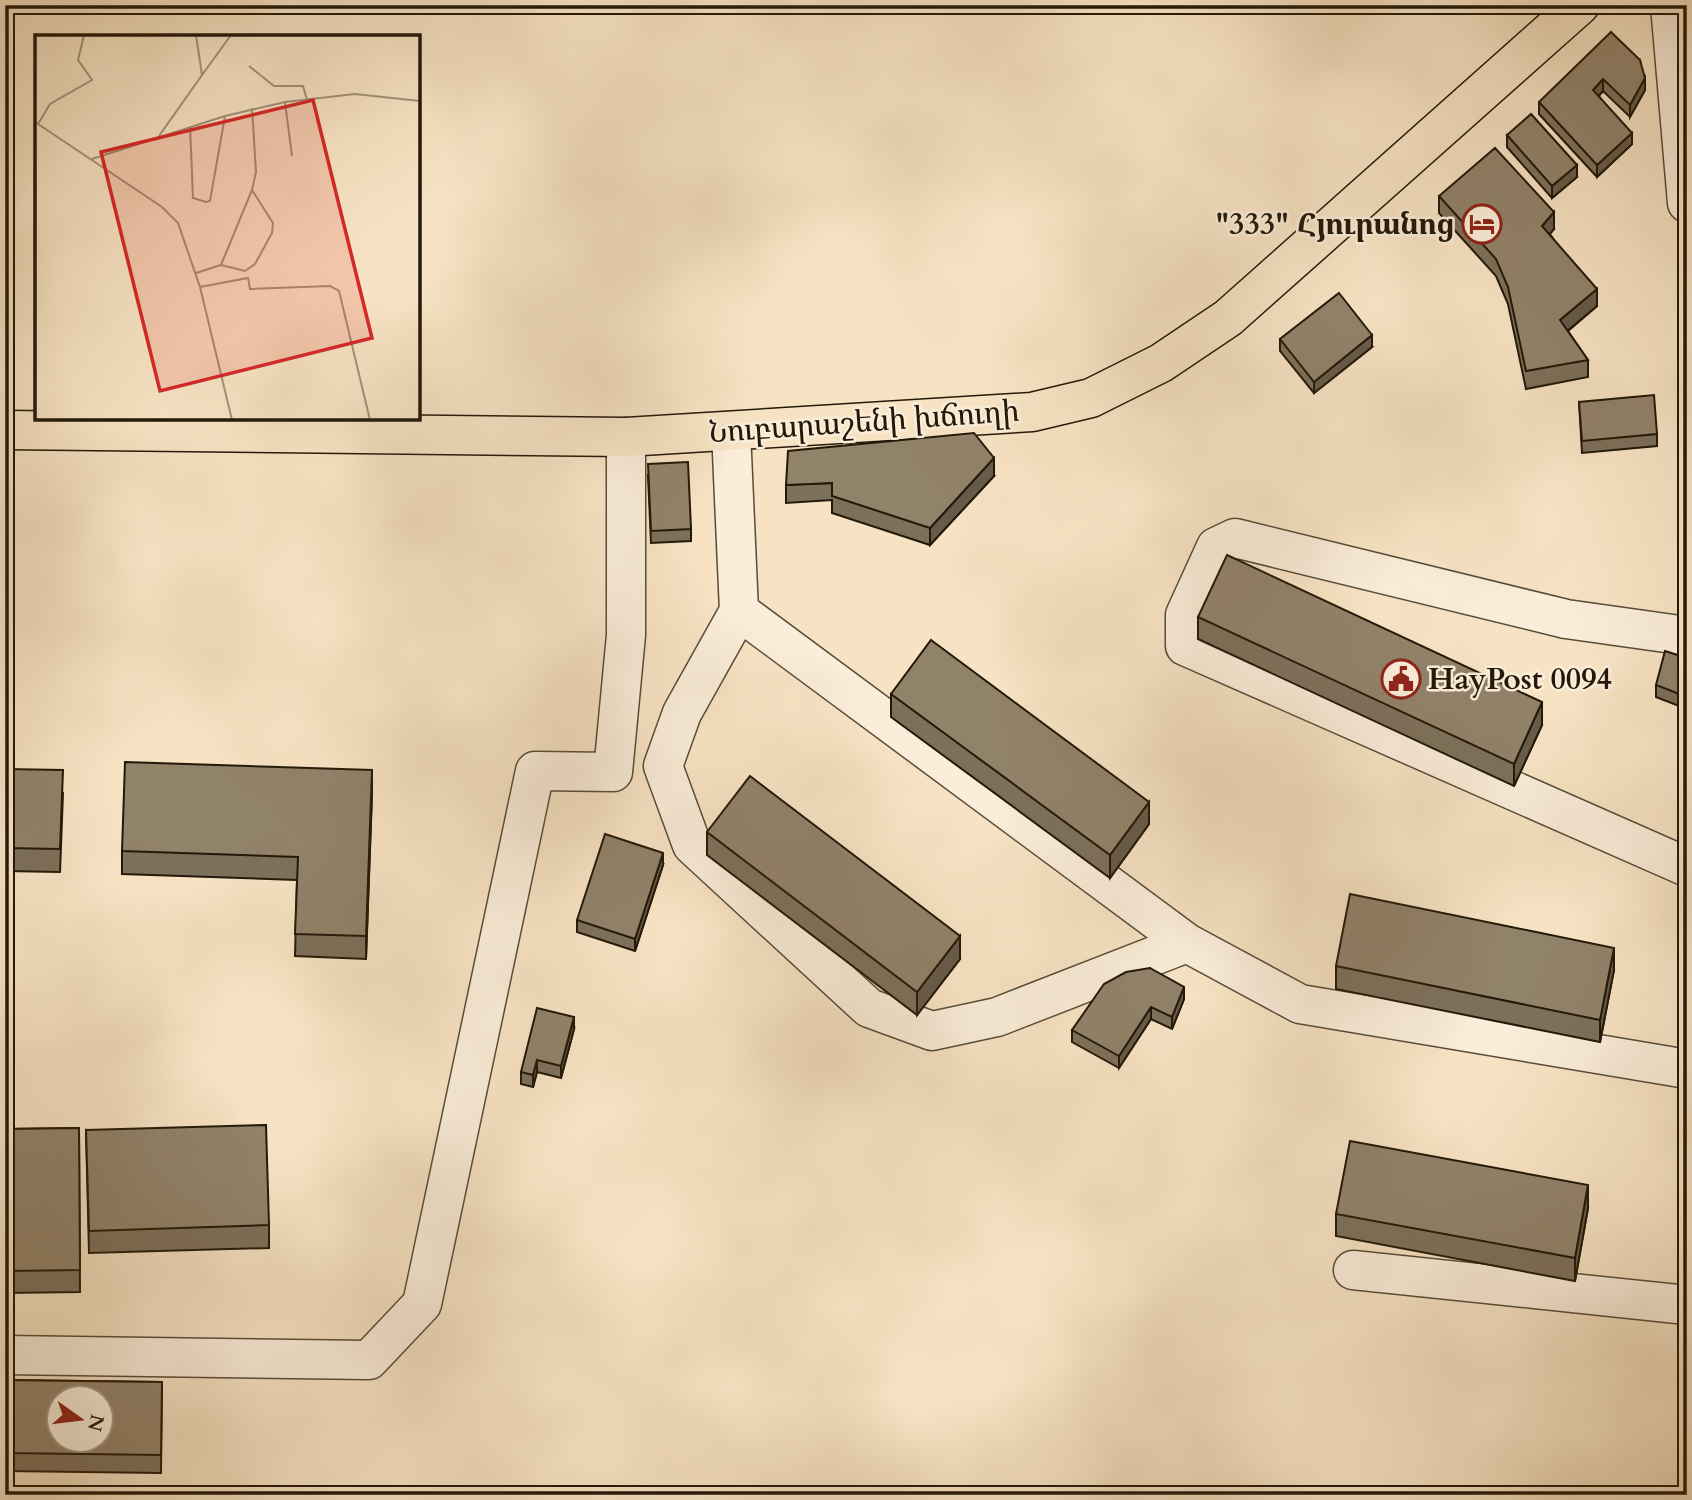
<svg xmlns="http://www.w3.org/2000/svg" width="1692" height="1500" font-family="Cardo,'Noto Serif Armenian',serif">
  <rect width="100%" height="100%" fill="#f7e3c4"/>
  <filter id="stains"><feTurbulence type="fractalNoise" baseFrequency=".00286" numOctaves="4"/><feColorMatrix values="0 0 0 0 .2 0 0 0 0 .09 0 0 0 0 .02 0 0 0 .5 -.17"/></filter>
  <radialGradient id="worn" r=".72"><stop offset=".6" stop-color="#630" stop-opacity="0"/><stop offset="1" stop-color="#630" stop-opacity=".3"/></radialGradient>
  <g fill="none" stroke-linecap="round" stroke-linejoin="round">
    <g stroke="#584c38" stroke-width="41">
      <path id="minor" d="M1670,5l17,198
        M731,431l8,180 448,332 113,61 387,65
        M739,611l-57,102 -19,53 29,79 177,163 63,23 65,-14 190,-74
        M1687,636l-121,-17 -331,-81 -19,9 -31,68v31l502,221
        M1353,1270l334,35
        M5,1355l364,5 53,-56 113,-533 78,1 13,-137v-198"/>
    </g>
    <g stroke="#231909" stroke-width="41">
      <path id="major" d="M5,430l621,7 406,-25 59,-14 70,-35 67,-45 352,-313"/>
    </g>
    <use href="#minor" stroke="#faedd9" stroke-width="38"/>
    <use href="#major" stroke="#f7e3c4" stroke-width="38"/>
  </g>
  <path fill="#7d705b" stroke="#231909" stroke-width="2" d="M1640,60l5,30 -15,27 -27,-26 -4,5 33,48 -35,33 -58,-63v-12z
    M1507,135l70,42 -25,21 -45,-51z
    M1439,196l115,33 -4,5 47,72 -29,25 20,29v17l-62,12 -18,-85 -12,-28 -57,-63z
    M1280,339l92,8 -58,46 -34,-42z
    M1579,402l78,32v12l-75,7z
    M648,476l43,53v12l-40,2z
    M994,476l-64,69 -98,-32v-13l-46,3v-18z
    M1198,617l344,108 -28,61 -316,-147z
    M1687,658v51l-31,-12v-12z
    M891,694l258,130 -39,54 -219,-161z
    M5,769l58,24 -3,79 -55,-1z
    M372,793l-6,166 -71,-3 2,-76 -175,-6v-23z
    M707,832l253,127 -43,56 -210,-160z
    M663,865l-28,86 -58,-19v-12z
    M1336,966l278,4 -14,72 -264,-53z
    M1150,968l34,31 -12,30 -21,-10 -32,49 -47,-26v-12z
    M574,1029l-13,49 -24,-6 -4,15 -12,-3v-12z
    M79,1128l1,164 -75,1v-164z
    M86,1130l183,95v23l-180,5z
    M1588,1208l-13,73 -239,-45v-22z
    M5,1380l157,2 -1,91 -156,-2z"/>
  <path fill="#665b4a" stroke="#231909" stroke-width="2" d="M1645,78v12l-15,27v-12z
    M1603,79v12l-10,11v-12z
    M1632,133v11l-35,33v-12z
    M1577,165v12l-25,21v-12z
    M1554,212v17l-12,14v-17z
    M1597,289v17l-37,31v-17z
    M1372,335v12l-58,46v-11z
    M994,458v18l-64,69v-17z
    M1542,702v23l-28,61v-22z
    M372,770v23l-6,166v-23z
    M1149,802v22l-39,54v-23z
    M663,853v12l-28,86v-12z
    M960,936v23l-43,56v-23z
    M1614,948v22l-14,72v-22z
    M1184,987v12l-12,30v-12z
    M1151,1007v12l-32,49v-12z
    M574,1017v12l-13,49v-12z
    M537,1060v12l-4,15v-12z
    M1588,1185v23l-13,73v-23z"/>
  <path fill="#91826a" stroke="#231909" stroke-width="2" fill-rule="evenodd" d="M1611,32l29,28 5,18 -15,27 -27,-26 -10,11 39,43 -35,32 -58,-63z
    M1531,114l46,51 -25,21 -45,-51z
    M1495,148l59,64 -12,14 55,63 -37,31 28,40 -62,11 -18,-84 -12,-28 -57,-63z
    M1339,293l33,42 -58,47 -34,-43z
    M1654,395l3,39 -75,7 -3,-39z
    M974,433l20,25 -64,70 -98,-32v-13l-46,2 2,-34z
    M688,462l3,67 -40,2 -3,-67z
    M1227,555l315,147 -28,62 -316,-147z
    M931,640l218,162 -39,53 -219,-161z
    M1665,651l22,7v39l-31,-12z
    M125,762l247,8 -6,166 -71,-2 3,-77 -176,-6z
    M5,769l58,1 -3,79 -55,-1z
    M750,776l210,160 -43,56 -210,-160z
    M605,834l58,19 -28,86 -58,-19z
    M1350,894l264,54 -14,72 -264,-54z
    M1150,968l34,19 -12,30 -21,-10 -32,49 -47,-26 32,-46 22,-12z
    M537,1008l37,9 -13,49 -24,-6 -4,15 -12,-3z
    M266,1125l3,100 -180,6 -3,-101z
    M79,1128l1,142 -75,1v-142z
    M1350,1141l238,44 -13,73 -239,-44z
    M5,1380l157,2 -1,73 -156,-2zM60,1398h42v42h-42z"/>
  <defs>
    <g id="hotel-ring" transform="scale(2.0125)"><circle r="9.5" fill="#faedd9" stroke="#8f2418" stroke-width="1.5"/><path d="M-6-4.5h1.5V1H6V5H4.5V3h-9V5H-6ZM-4 0a1.8 1.8 0 1 1 3.6 0ZM.5 0V-2.5h3Q6-2.5 6 0Z" fill="#8f2418"/></g>
    <g id="civic-ring" transform="scale(2.0125)"><circle r="9.5" fill="#faedd9" stroke="#8f2418" stroke-width="1.5"/><path d="M-.6-6.5H3V-4.5H.6V-3L4-1V1h2V6H-6V1h2V-1L-.6-3ZM-1.2 2.5V6h2.4V2.5Z" fill="#8f2418"/></g>
  </defs>
  <g fill-rule="evenodd">
    <use href="#hotel-ring" x="1482" y="224"/>
    <use href="#civic-ring" x="1401" y="679"/>
  </g>
  <g text-anchor="middle" dominant-baseline="central" stroke-width="5" stroke-linejoin="round" paint-order="stroke">
    <g font-size="30" font-weight="bold" fill="#231909" stroke="#faedd9" text-anchor="end">
      <text x="1455" y="224">"333" Հյուրանոց</text>
      <text x="1428" y="679" text-anchor="start">HayPost 0094</text>
    </g>
    <g font-size="30" fill="#231909" stroke="#faedd9">
      <text transform="translate(864 422) rotate(-4)">Նուբարաշենի խճուղի</text>
    </g>
  </g>
  <g transform="translate(35 35)">
    <rect width="385" height="385" fill="#f7e3c4"/>
    <path fill="none" stroke="#a29279" stroke-width="2" d="M214,31l25,20h29l4,14M167,40l29,-40M250,67l7,54M0,87l127,85 16,16 22,64 32,133M3,89l12,-20 42,-24 -14,-20 6,-25M155,91l3,72 13,4 4,-1 15,-85M124,101l43,-61 -6,-40M57,124l133,-43 60,-14 70,-8 65,7M186,230l24,6 10,-7 17,-31 1,-10 -21,-33M161,238l25,-8 31,-75 4,-18 -4,-64M165,252l48,-9 2,11 80,-3 9,5 31,129"/>
    <path fill="#d62828" fill-opacity="0.15" stroke="#d62828" stroke-width="3.5" d="M278,65l59,238 -212,53 -59,-239z"/>
    <rect width="385" height="385" fill="none" stroke="#231909" stroke-width="3.5"/>
  </g>
  <rect width="1692" height="1500" fill="none" stroke="#f7e3c4" stroke-width="28"/>
  <rect x="7" y="7" width="1678" height="1486" fill="none" stroke="#231909" stroke-width="3.5"/>
  <rect x="14" y="14" width="1664" height="1472" fill="none" stroke="#231909" stroke-width="2"/>
  <g transform="translate(80 1419) rotate(104)"><circle r="33" fill="#faedd9" stroke="#a49886" stroke-width="2"/>
  <path d="M0-5L12 26L0 18L-12 26Z" fill="#8f2418"/>
  <text y="-10" font-size="19" font-weight="bold" text-anchor="middle" fill="#231909">N</text>
  </g>
  <rect width="100%" height="100%" filter="url(#stains)"/>
  <rect width="100%" height="100%" fill="url(#worn)"/>
</svg>
